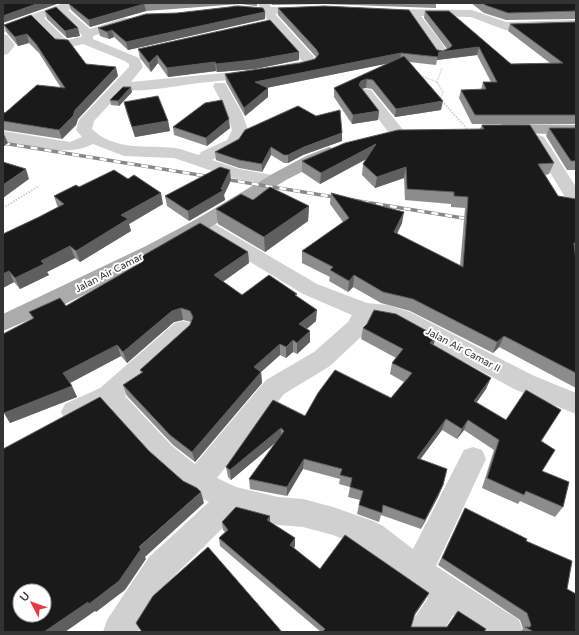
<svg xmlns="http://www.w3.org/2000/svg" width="579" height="635" font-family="'Varela Round',sans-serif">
  <rect width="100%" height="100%" fill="#fff"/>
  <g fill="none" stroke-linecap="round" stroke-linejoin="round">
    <path stroke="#cdcdcd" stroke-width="1.5" stroke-dasharray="1 1" stroke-linecap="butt" d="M421,76l16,6 6,10 -3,7 3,3
      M437,82l5,-14"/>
    <path stroke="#cdcdcd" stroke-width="2" stroke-dasharray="1.5 1.5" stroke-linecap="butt" d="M442,101l26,29
      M3,208l36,-22"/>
    <path fill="#d0d0d0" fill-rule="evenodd" d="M64,3h13l-1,3 -8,4 22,19 33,-11h8l2,3 -2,3 -38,12v3l46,19 4,9 -12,15 124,-12 47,-9 -32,-36 -6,-11h-15l-19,-4 -2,-2 6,-3 26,2 -3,-4h12l2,4 40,1 2,2 -2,2 -4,1 -32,1 40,44 2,3 -3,5c-38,10 -76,13 -115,17 -25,3 -50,9 -76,7l-29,31 -2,8c22,22 55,16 83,19 8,1 16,5 24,7l2,-3 26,-12 5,-10 -5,-17 -14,-27 2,-3h10l17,30 6,17 -9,16 -27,14 27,9 39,7 3,4 -3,4 -6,1 -36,-6 -62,-21 -50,-2 -31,-12c-27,14 -62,1 -90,-3v-10l67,11 12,-5 -6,-7 3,-10 50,-53v-3l-4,-3 -42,-17 -16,4 -8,-2 -25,-24 -31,11v-8zM58,13l24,22 -1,2 -14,3 -23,-22z
      M381,9l91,1 34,12 70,-2v8l-71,2 -34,-13 -50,-1 18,23 10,15 -7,4 -5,-1 -29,-41 -31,-2 -2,-2z
      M3,34l4,1 8,10 -7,9 -5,1z
      M366,89l5,1 33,41 2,3 -2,3h-12l-33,-44 2,-3z
      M538,135l6,2 32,50v20l-6,-2 -40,-65 2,-3z
      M201,218l7,2 109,64 50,19 20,2 23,7 122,63 44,18v21l-62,-25 -120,-65 -23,-4 -7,14 -34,32 -46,28 -67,84 19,9 42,10 25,2 30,8 40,14 10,5 30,23 51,-99 9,-3 9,3 4,9 -50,107 83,54 4,12h-45l-25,-17 -10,17h-34l4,-12 15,-22 -22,-15 -43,-36 -30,-12 -30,-8 -25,-2 -41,-11 -66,65 -33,53h-35l4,-12 42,-63 60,-55 -22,-11 -33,-29 -48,-54 -32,15 -9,-3 -4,-8 4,-8 35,-16 75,-65 8,-2 8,2 3,6 -3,6 -66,61 47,50 23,18 71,-84 48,-28 34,-30 4,-7 -49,-21 -109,-66 -2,-4 2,-4z"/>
    <path fill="#ababab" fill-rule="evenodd" d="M503,124l73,1v10l-79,-3 -2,-3 2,-3z
      M329,147l6,2 2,3 -2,3 -49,25 -77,48 -73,41 -75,37 -58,25v-17l143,-68 49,-26 79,-47 32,-17z"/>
    <g stroke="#888" stroke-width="3.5">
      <path id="rail" d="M3,143l472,77"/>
    </g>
    <use href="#rail" stroke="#fff" stroke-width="2.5" stroke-dasharray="7" stroke-linecap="butt"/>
  </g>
  <path fill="#8c8c8c" d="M70,3h187v3l-17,-2 -94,7 -56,16 -19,-17 -2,-6z
    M270,3h166v5l-112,-4 -52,1z
    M471,3h105v16l-70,1 -22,-7z
    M278,8l165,43 4,-2 -23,-31 1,-7 86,53 39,-1 -42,-32 2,-7 66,-2v102h-104l-13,-26 2,-8h20l2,-8h8l-14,-27 -40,5 -1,5 -27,-3 32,48 -46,7 -23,-28 -6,-1 -5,1 18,22 -1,9 -26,4 -18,-27v-9l55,-25 -123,25h2v9l-23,19 -19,-34 -1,-8 75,-11 15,-4 1,-2 -38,-42z
    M45,11l35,25 -13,2 -20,-19z
    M177,13l88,6 -137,31 -14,-13 -5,2 -9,-3 -2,-8z
    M4,25l51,14 31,25 32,12 -40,43 -2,6 -14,14 -59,-9v-18l2,1 56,-25 -22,-35 -10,-10 -11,3 -11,-13z
    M138,49l161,3v8l-44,9 -38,3 -1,-1 -48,6 -10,-14 -7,9 -11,-14z
    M132,92l-13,14 -8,-1 -1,-5z
    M124,102l44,19 2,10 -35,6 -9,-26z
    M482,125l72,38 -5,11 -4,1 13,21 18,3v56h-1l1,6v127l-77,-41 -6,6 -83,-42 -29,-8 -28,-16 -5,5 -19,-11 1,-4 -28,-14v-12l41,-29 -13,-18 1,-11 71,30 -5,11 63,32 5,-58 -14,-1v-3l-46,-4 -1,-22 -29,10 -13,-13 1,-11 3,-5 -46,25 -18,-12v-11l178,-32z
    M173,127l57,1 -23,18 -33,-11z
    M549,128h27v42h-9l-21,-34z
    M342,141l-39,14 -15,8h-4l-13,-8 -9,17 -23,-4 -23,-8 -1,-8z
    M231,180l-7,15 1,5 -36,21 -22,-15 -2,-10z
    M79,187l84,17 -34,20 2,7 -51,31 -5,-4 -28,14 2,3 -29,14 -6,-7 -11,6v-54l36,-17 19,-9 -4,-12z
    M253,200l56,6 -1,15 -43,31 -47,-28 -2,-15z
    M248,252l1,11 -26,19 19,13 55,2 19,24 -9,8 3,13 -13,12 -4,-2 -7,6 -6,-3 -19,17 1,11 -67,79 -22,-17 -46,-49 -4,-11 18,-12 -1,-3 50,-45 1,-3 -8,-2 -9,2 -47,41 -6,-7 -51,27 7,14 -67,26 -6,-10 29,-94 -4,-7 37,-6 73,-42 -2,-5z
    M363,328l73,8 -3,9 53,44 -10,14 65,38 1,30 21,36 -8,10 -35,-16 -2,3 -36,-16 12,-38 -30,-20 -7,9 -15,-9 -22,29 19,36 -18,34 -40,-14 -2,7 -22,-8 3,-14 -12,-3 2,-10 -11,-3 1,-5 -37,-10 -16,27 -37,-7 -1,-10 26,-36 -44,37 -3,-3 -2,-10 47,-67 32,16 86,-18 13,-16 -14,-8 2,-11 4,-5 -35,-19z
    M465,508l61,33 41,48 9,43h-56l3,-3 -3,-9 -82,-55z
    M222,522h48l25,16v8l-1,2 26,21 109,24 -4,7 -10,15 -4,12h36l11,-16 26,21h-163l-101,-86 -1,-8 6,-6 -2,-2z"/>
  <path fill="#5f5f5f" d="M39,3h21l-57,20v-7z
    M144,4l2,7 -56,16 -1,-7z
    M265,12v7l-137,31 -2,-8z
    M78,28l2,8 -13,2 -2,-7z
    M112,30l2,7 -5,2 -2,-7z
    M27,34l2,9 -11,3 -3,-9z
    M479,47l-2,8 -40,5 2,-8z
    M299,52v8l-44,9 -38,3 -1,-8z
    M401,53l-1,8 -144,29 -1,-8z
    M157,55l1,8 -7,9 -2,-9z
    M215,62l1,9 -48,6 -1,-9z
    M116,67l2,9 -40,43 -2,6 -14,14 -3,-9 16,-20z
    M367,79l-1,9 -6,1 -1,-4 2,-4z
    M131,87l1,5 -13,14 -1,-5z
    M268,88v9l-23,19 -1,-8z
    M443,101l-2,9 -46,7 1,-8z
    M379,111l-1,9 -26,4 1,-9z
    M229,119l1,9 -23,18 -1,-8z
    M168,121l2,10 -35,6 -3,-10z
    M342,133v8l-39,14 -15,8v-8l16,-8z
    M4,134l4,9 -5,4v-12z
    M376,144l-2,11 -54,29 1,-11z
    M271,147v8l-9,17v-8z
    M406,167l-2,11 -29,10 2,-11z
    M26,169l3,10 -26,19v-13z
    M230,170l1,10 -7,15 1,5 -36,21 -1,-10 33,-22z
    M161,193l2,11 -34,20 2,7 -51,31 -4,-11 45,-36z
    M309,206l-1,15 -43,31 -1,-15z
    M404,212l-2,11 -10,21 2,-12z
    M70,246l5,12 -28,14 2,3 -29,14 -5,-11 26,-17z
    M248,252l1,11 -34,24 -1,-12z
    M9,271l5,11 -11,6v-14z
    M354,275l-1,12 -5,5 1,-11z
    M181,308l2,12 -9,2 -47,41 -4,-11 49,-41z
    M317,310l-1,11 -17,14v-11z
    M310,331v11l-13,12v-11z
    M436,336l-3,11 -3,-4z
    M504,336l-5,11 -6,6 4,-11z
    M293,340v12l-7,6v-11z
    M280,344v11l-19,17 1,11 -67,79 -3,-10 62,-85z
    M117,345l4,11 -53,28 -5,-11z
    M491,378l-5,11 -16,23 4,-11z
    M72,386l5,11 -67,26 -6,-10z
    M446,419l-4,11 -28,38 3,-10z
    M468,420l-4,10 -7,9 5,-10z
    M281,428v10l-50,42 -1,-10z
    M304,459l-1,10 -16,27v-9z
    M443,485l-4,10 -18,34 4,-9z
    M201,492l3,11 -59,54 1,2 -21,31 -29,22 -1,-1 -30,21h-21z
    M270,516v8l-3,-4z
    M295,538v8l-5,7v-8z
    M429,593l-4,7 -13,19 3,-6z"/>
  <path fill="#1a1a1a" stroke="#5f5f5f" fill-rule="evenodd" d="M3,3h36l-36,13z
    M70,3h85l-11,1 -55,16 -20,-16z
    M483,3h93v8l-68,2 -23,-8z
    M238,6l25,2 2,4 -139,30 -14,-12 -5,2 -9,-4 48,-14 31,-1z
    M324,6l85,4 28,40 6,1 8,-4 1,-2 -27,-34h24l62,53 52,-1 -53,-39 66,-2v93h-101l-14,-25 25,-1 -3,-7h14l-18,-35 -40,5 -1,5 -37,-4 -146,29 13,6 -24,20 -19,-34 75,-11 15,-4 4,-5 -3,-5 -38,-41z
    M56,7l22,21 -13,3 -20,-20z
    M31,15l24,24 13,1 18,24 30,3 -41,43 -2,6 -14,14 -56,-9v-9l2,1 32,-28 28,3 -29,-44 -9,-10 -12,3 -11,-12z
    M270,20l29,32 -45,8 -38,4 -1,-2 -48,6 -10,-13 -8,8 -11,-14z
    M404,56l39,45 -47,8 -23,-29 -6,-1 -6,2 -2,4 20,26 -26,4 -19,-27z
    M123,87h8l-13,14 -8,-1z
    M158,96l10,25 -36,6 -8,-25z
    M222,100l7,19 -23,19 -33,-11 32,-24z
    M298,106l18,10 24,-6 2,23 -38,14 -16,8h-4l-13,-8 -9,17 -23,-4 -24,-8 24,-13 6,-9z
    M482,125h48l24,38 -16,1 20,32 18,3v44h-2l2,18v112l-72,-37 -7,6 -84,-43 -30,-7 -29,-17 -5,6 -19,-11 3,-3 -31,-16 47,-33 -18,-25 73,19 -10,20 69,35 5,-70 -14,-1v-4l-47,-3 -1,-22 -29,10 -14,-13 13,-20 -55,29 -19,-12 43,-18 53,-13 86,-1z
    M549,128h27v33h-5z
    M3,162l23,7 -23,16z
    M220,167l10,3 -9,19 3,1 -36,21 -23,-15z
    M114,170l14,9 6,-4 27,18 -40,22 7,4 -52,32 -6,-5 -29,15 3,3 -29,14 -6,-7 -6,3v-40l36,-17 25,-13 -10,-8 22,-11 3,2z
    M270,187l39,19 -45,31 -48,-28 25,-15 12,6z
    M200,223l48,29 -34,23 28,20 27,-20 28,19 -2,1 22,15 -18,14 11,7 -13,12 -4,-3 -7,7 -6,-3 -26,23 7,5 -69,80 -22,-17 -47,-50 20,-13 -3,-2 50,-45 3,-8 -3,-6 -9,-3 -9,3 -49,41 -6,-7 -54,28 9,13 -68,27 -1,-1v-78l31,-16 -5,-6 31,-14 6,8 76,-44 -5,-3z
    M374,310l22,4 40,22 -6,7 61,35 -17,23 32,19 20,-30 35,20 -20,31 14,9 -13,21 27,11 -6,25 -37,-16 -2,4 -37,-17 12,-38 -31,-20 -6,9 -16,-10 -29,39 30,11 -4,16 -18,35 -42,-15 -1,8 -23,-8 4,-14 -13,-4 2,-9 -12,-3 2,-6 -38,-10 -17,28 -38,-8 35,-48 -3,-3 -51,42 -4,-3 47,-67 32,16 13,-23 17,-23 56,28 21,-25 -20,-10 11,-14 -40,-21 4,-4z
    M100,397l49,54 34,30 14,7 4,4 -62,55 2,2 -22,32 -30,23 -1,-2 -44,30h-41v-183zM20,591h24v24h-24z
    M236,507l34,9 -3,4 28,18 -5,7 30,24 25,-34 84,58 -14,20 -4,14h36l11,-16 28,18 -2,3h-162l3,-3 -106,-91 9,-8 -6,-8z
    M465,508l62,31 -1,2 46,20 -5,28 9,5v38h-42l-9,-5h5l1,-2 -4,-12 -85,-55z
    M208,547l74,85h-140l-6,-9 17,-27z"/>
  <g text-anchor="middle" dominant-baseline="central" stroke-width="4" stroke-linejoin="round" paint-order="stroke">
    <g font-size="10" fill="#333" stroke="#fff">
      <text transform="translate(109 273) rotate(-27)">Jalan Air Camar</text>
      <text transform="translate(463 350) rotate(28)">Jalan Air Camar II</text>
    </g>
  </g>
  <rect width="579" height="635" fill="none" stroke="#333333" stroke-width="8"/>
  <g transform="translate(32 603) rotate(311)"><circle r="19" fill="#ffffff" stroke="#adadad"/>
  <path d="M0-3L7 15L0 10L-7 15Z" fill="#e63946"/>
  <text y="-6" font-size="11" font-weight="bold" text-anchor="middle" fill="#333333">U</text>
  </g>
</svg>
